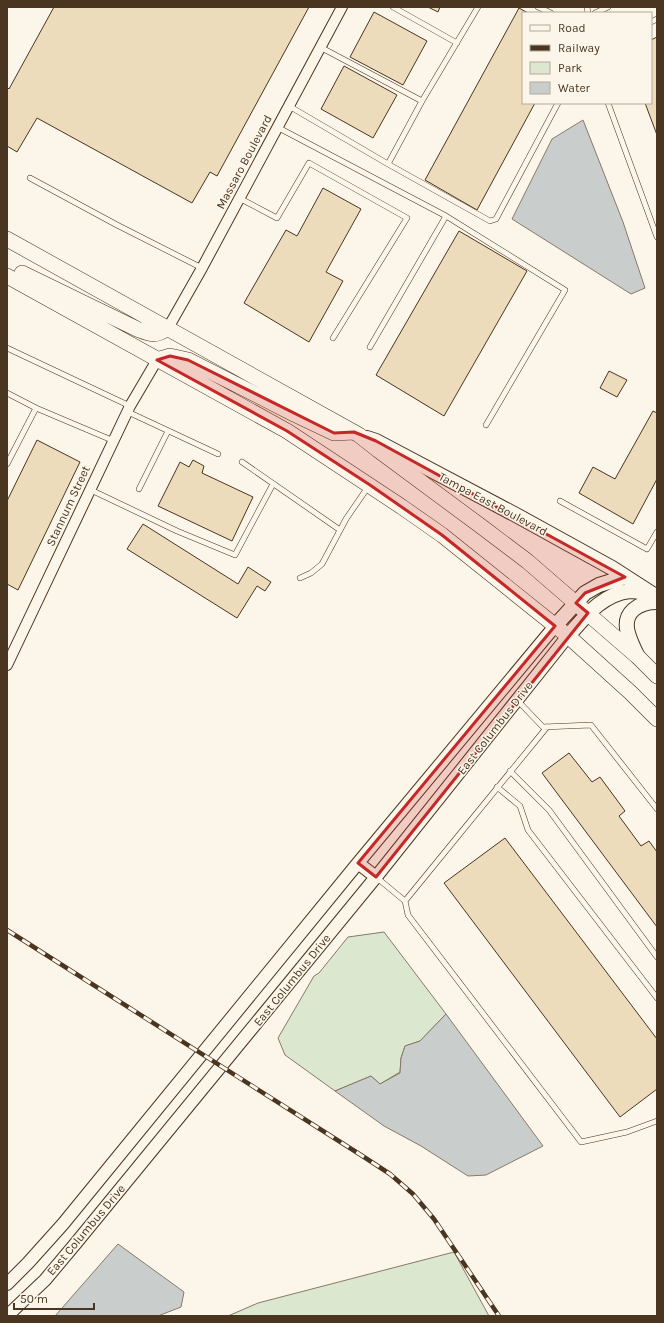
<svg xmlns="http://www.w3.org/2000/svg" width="664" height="1323" font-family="Karla,sans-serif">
  <rect width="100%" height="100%" fill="#fbf6e9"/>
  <path fill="#dce7d0" stroke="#887966" d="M384,932l62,82 -26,27 -15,5 -4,12 -1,14 -20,12 -9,-8 -36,15 -50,-36 -7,-17 36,-62 5,-3 29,-36z
    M454,1252l35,64h-261l30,-13z"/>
  <path fill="#c9cecd" stroke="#887966" d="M583,120l40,102 22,66 -14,6 -119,-75 40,-80z
    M446,1014l97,132 -57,29 -18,1 -47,-30 -37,-20 -49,-35 36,-15 9,8 20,-11 1,-15 4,-12 15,-5z
    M118,1244l66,48 -3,15 -23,9h-103z"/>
  <path fill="#ecdcbc" stroke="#4a3520" d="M54,7h255l-92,169 -7,-4 -18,31 -155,-85 -20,34 -10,-6v-59l2,2z
    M428,7h12l-2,5z
    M519,8l9,5h-5v90h12l-58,107 -52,-30z
    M374,12l53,29 -24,44 -53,-28z
    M657,37v98l-12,-32h6v-63z
    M344,66l53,29 -24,43 -52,-29z
    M323,188l38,21 -35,63 17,9 -34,61 -65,-39 42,-73 11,6z
    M459,231l68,40 -83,145 -68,-41z
    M609,371l18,9 -10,17 -17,-9z
    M653,411l4,2v66l-24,45 -54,-31 14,-26 22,12z
    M37,440l43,22 -62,128 -11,-6v-83z
    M193,460l11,6 -2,7 51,24 -21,44 -74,-35 22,-44 9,5z
    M143,524l95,60 10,-17 23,15 -6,9 -8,-5 -20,32 -110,-69z
    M569,753l23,29 8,-5 25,34 -6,5 22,30 8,-5 8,11v75l-115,-154z
    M505,838l152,201v50l-37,28 -176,-234z"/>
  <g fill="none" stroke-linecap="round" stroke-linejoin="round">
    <g stroke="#4a3520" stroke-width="6">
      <path id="service" d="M393,7l64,36
        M538,7l13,6
        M587,7l1,6
        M595,13l13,-6
        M651,22l6,-3
        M320,47l102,54
        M608,103l49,134
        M289,106l99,58 34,-63 56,-94
        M277,127l169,89 -76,131
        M388,164l102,57 6,-2 62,-116
        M30,178l87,47 85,43
        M239,198l38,20 32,-55 98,55 -74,120
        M446,216l119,74 -79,135
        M7,348l123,58
        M7,393l29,15 78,33
        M128,412l90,42
        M242,462l98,68
        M7,464l29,-56
        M139,489l29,-58
        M91,490l86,41 58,24 38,-71
        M560,501l87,48 10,-17
        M300,578l11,-5 11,-9 24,-45 22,-32
        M517,700l26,27 48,-2 66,84
        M510,771l39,39 108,147
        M497,787l23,19 8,24 129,168
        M376,877l29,24 142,-174
        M405,901l3,14 173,227 46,-10 30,-11"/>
    </g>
    <g stroke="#4a3520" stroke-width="12">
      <path id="minor" d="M168,328l34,-60 140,-261
        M7,665l123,-259 27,-46"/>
    </g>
    <g stroke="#4a3520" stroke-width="14">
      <path id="tertiary" d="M358,863l18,14
        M7,1284l21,-21 35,-39 295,-361 197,-237
        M7,1316l38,-36 31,-37 300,-366 192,-241"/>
    </g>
    <g stroke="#4a3520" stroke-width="16">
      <path id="secondary" d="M367,438l9,3 140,74 96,53 45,29
        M555,626l30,-33 14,-8 26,-8
        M568,636c17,-19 34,-42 62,-45 6,0 13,2 19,2
        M638,657c-4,-8 -8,-16 -10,-24 -6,-21 11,-31 29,-31"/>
    </g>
    <g stroke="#4a3520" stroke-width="16">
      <path id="primary" d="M7,239l352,196 19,15 104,77 45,34 111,96 19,19
        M22,273l115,56c13,5 18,8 31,-1
        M7,276l280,155 115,76 40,28 126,101 63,57 26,26
        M157,360l13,-4 18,4 106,54 40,19 20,-1"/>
    </g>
    <use href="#service" stroke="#fbf6e9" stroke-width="5"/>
    <use href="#minor" stroke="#fbf6e9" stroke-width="10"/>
    <use href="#tertiary" stroke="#fbf6e9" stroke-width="12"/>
    <use href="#secondary" stroke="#fbf6e9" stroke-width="14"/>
    <use href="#primary" stroke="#fbf6e9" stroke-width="15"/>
    <g stroke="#4a3520" stroke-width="4.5">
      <path id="rail" d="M7,930l357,227 26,17 23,20 21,25 65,97"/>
    </g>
    <use href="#rail" stroke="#fbf6e9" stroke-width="3" stroke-dasharray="9" stroke-linecap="butt"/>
  </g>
  <path fill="#c62828" fill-opacity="0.2" stroke="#c62828" stroke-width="3" stroke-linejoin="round" d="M170,356l18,4 146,73 20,-1 22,9 249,136 -40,16 -9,10 12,10 -212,264 -18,-14 197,-237 -113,-91 -72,-50 -83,-54 -130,-71z"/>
  <g text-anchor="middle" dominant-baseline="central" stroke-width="3" stroke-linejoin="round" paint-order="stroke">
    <g font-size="12" fill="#4a3520" stroke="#fbf6e9">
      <text transform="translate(244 162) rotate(-62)">Massaro Boulevard</text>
      <text transform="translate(493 504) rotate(28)">Tampa East Boulevard</text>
      <text transform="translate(68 506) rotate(-65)">Stannum Street</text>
      <text transform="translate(495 728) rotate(-52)">East Columbus Drive</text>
      <text transform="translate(292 980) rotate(-51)">East Columbus Drive</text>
      <text transform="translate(86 1230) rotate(-50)">East Columbus Drive</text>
    </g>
  </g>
  <rect width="664" height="1323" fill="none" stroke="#4a3520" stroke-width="16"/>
  <rect x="522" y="12" width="130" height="92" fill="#fbf6e9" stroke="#b4a999"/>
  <rect x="530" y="25" width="20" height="6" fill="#fbf6e9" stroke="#b4a999"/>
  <text x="558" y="32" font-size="12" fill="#4a3520">Road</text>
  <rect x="530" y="45" width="20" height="6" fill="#4a3520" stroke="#b4a999"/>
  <text x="558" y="52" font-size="12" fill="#4a3520">Railway</text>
  <rect x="530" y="62" width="20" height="12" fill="#dce7d0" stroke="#b4a999"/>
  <text x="558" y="72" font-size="12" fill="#4a3520">Park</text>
  <rect x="530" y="82" width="20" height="12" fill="#c9cecd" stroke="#b4a999"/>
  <text x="558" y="92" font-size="12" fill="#4a3520">Water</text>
  <path d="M14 1303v6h80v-6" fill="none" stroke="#4a3520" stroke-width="2"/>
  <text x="20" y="1303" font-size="12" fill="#4a3520" stroke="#fbf6e9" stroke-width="3" paint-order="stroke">50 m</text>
</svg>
